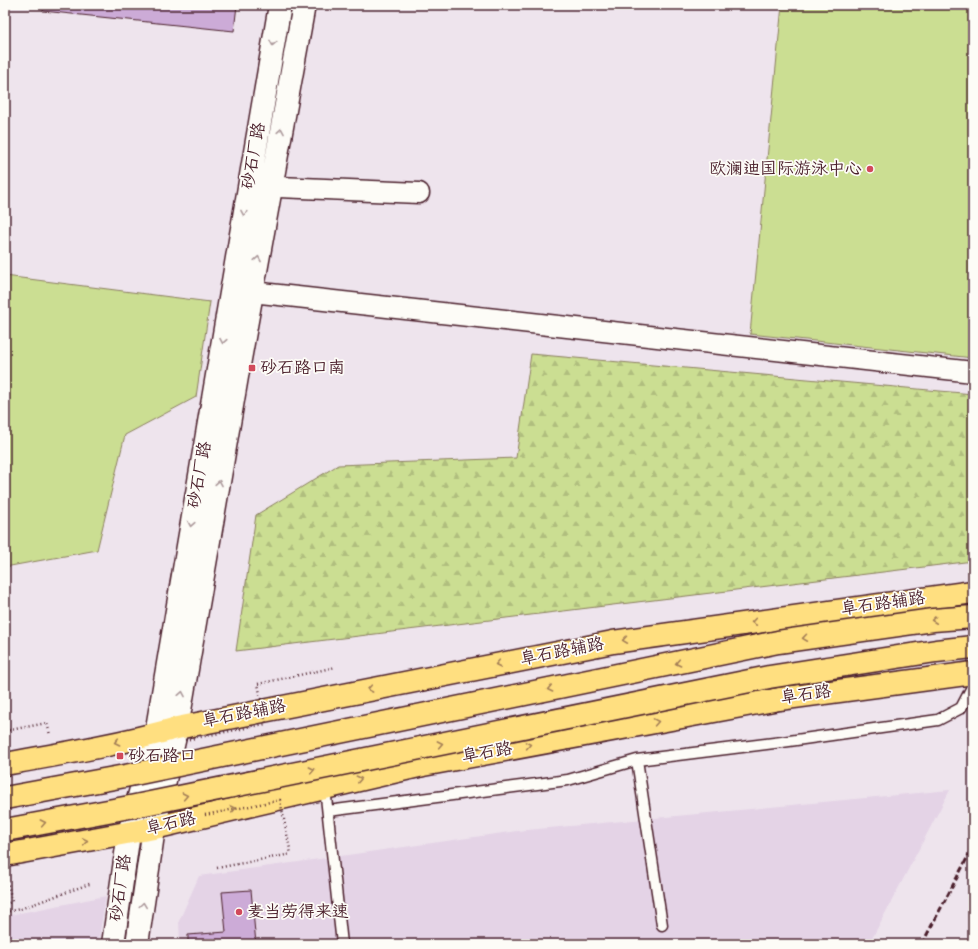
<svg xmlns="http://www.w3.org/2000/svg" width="978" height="949" font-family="'Indie Flower','LXGW WenKai TC',sans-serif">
  <defs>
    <pattern id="forest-firs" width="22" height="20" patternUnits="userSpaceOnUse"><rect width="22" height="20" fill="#cbde92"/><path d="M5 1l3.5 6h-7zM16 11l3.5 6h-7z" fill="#b0be7e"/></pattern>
  </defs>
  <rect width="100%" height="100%" fill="#eee4ed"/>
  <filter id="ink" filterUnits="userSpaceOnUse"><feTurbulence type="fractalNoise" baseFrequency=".025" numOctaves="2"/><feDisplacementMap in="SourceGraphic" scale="8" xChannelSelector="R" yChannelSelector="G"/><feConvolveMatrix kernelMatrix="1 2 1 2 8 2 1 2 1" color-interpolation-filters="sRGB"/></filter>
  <g filter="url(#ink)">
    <path fill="#e4d3e6" d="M950,790l-81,154h-689l-1,-23 20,-45 318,-45z
      M106,896l-8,48h-93v-28z"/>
    <path fill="url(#forest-firs)" stroke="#8a7e5e" d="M531,354l442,40v167l-737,90 20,-136 82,-50 178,-7z"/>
    <path fill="#cbde92" stroke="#8a7e5e" d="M782,5h191v353l-223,-24z
      M5,276l205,26 -14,95 -71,38 -28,115 -92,17z"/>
    <path fill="#ccabd7" stroke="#4a1f2b" d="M44,5h193l-3,26 -191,-20z
      M251,890l5,54h-68v-9l38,-3 -4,-40z"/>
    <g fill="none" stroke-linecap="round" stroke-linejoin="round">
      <g stroke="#4a1f2b" stroke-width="13">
        <path id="service" d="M637,760l25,165
          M325,788l17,156
          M328,811l240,-31 69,-20 145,-18 156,-22 23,-12 12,-23"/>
      </g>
      <g stroke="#4a1f2b" stroke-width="23">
        <path id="minor" d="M255,186l164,7
          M252,292l721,80"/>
      </g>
      <g stroke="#4a1f2b" stroke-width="25">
        <path id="tertiary" d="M113,944l16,-111 27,-99 124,-729
          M137,944l17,-116 23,-100 62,-363 65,-360"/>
      </g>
      <g stroke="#4a1f2b" stroke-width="25">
        <path id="primary" d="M5,764c57,-10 116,-20 172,-36l436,-86 360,-50
          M5,855l149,-27 269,-63 356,-66 194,-26"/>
      </g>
      <path stroke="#4a1f2b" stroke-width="2.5" stroke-dasharray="1 3" stroke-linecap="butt" d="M258,684l78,-17
        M5,731l42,-8 3,12
        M217,868l74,-14
        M5,904l7,-2 -6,-27
        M5,912l15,-3 72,-26"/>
      <use href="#service" stroke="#fdfcf7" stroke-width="10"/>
      <use href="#minor" stroke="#fdfcf7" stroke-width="20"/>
      <use href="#tertiary" stroke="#fdfcf7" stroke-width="22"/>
      <use href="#primary" stroke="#ffdf80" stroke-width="22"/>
      <path stroke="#4a1f2b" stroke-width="3" stroke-dasharray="6 3" stroke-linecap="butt" d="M922,944l51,-97"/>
      <g stroke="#4a1f2b" stroke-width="25" stroke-linecap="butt">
        <path id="trunk-bridge" d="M5,798l120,-22 653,-134 155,-22 40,-3
          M5,830l130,-24 634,-129 167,-26 37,-4"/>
      </g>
      <path stroke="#4a1f2b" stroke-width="2.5" stroke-dasharray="1 3" stroke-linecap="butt" d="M185,740l81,-16 -8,-40
        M205,815l75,-15 11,54"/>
      <use href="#trunk-bridge" stroke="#ffdf80" stroke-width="22"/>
    </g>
    <defs><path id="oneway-chevron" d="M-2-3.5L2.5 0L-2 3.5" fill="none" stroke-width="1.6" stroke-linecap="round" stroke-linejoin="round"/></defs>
    <g stroke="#ac999b">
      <use href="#oneway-chevron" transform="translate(273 43) rotate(100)"/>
      <use href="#oneway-chevron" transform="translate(281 131) rotate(-80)"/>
      <use href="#oneway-chevron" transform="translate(244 213) rotate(100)"/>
      <use href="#oneway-chevron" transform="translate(258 259) rotate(-80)"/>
      <use href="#oneway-chevron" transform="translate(223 341) rotate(100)"/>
      <use href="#oneway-chevron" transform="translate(219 483) rotate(-80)"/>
      <use href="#oneway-chevron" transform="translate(191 524) rotate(100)"/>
      <use href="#oneway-chevron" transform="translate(182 694) rotate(-80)"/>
      <use href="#oneway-chevron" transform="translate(143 905) rotate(-82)"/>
    </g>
    <g stroke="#a47f56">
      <use href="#oneway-chevron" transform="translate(934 620) rotate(174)"/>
      <use href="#oneway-chevron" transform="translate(754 622) rotate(172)"/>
      <use href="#oneway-chevron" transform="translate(805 638) rotate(172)"/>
      <use href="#oneway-chevron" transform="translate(625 640) rotate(172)"/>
      <use href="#oneway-chevron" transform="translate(678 663) rotate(168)"/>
      <use href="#oneway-chevron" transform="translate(498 664) rotate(169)"/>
      <use href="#oneway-chevron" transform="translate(370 689) rotate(169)"/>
      <use href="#oneway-chevron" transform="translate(550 689) rotate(168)"/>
      <use href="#oneway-chevron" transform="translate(656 722) rotate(-10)"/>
      <use href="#oneway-chevron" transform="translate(117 742) rotate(168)"/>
      <use href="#oneway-chevron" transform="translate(440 744) rotate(-11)"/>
      <use href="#oneway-chevron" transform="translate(528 745) rotate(-10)"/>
      <use href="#oneway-chevron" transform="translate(312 770) rotate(-11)"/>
      <use href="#oneway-chevron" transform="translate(359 779) rotate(-13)"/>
      <use href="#oneway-chevron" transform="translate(185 796) rotate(-11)"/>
      <use href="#oneway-chevron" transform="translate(233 809) rotate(-13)"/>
      <use href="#oneway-chevron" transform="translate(43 823) rotate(-11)"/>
      <use href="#oneway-chevron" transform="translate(85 841) rotate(-10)"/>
    </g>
  </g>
  <g fill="#d1495b" stroke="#fdfcf7" stroke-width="1.5">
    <circle cx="870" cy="169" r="4"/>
    <rect x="248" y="364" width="8" height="8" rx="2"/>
    <rect x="116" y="752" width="8" height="8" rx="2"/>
    <circle cx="239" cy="912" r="4"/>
  </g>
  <g text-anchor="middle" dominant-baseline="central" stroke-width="3.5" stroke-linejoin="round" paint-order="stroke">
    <g font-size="17" fill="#4a1f2b" stroke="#fdfcf7">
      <text transform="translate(254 156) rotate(-80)">砂石厂路</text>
      <text transform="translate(200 475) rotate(-80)">砂石厂路</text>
      <text transform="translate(883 604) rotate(-8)">阜石路辅路</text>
      <text transform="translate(562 652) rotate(-11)">阜石路辅路</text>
      <text transform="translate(806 695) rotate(-8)">阜石路</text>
      <text transform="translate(244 714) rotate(-11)">阜石路辅路</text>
      <text transform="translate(487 753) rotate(-10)">阜石路</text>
      <text transform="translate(171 824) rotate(-13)">阜石路</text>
      <text transform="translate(121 888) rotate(-82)">砂石厂路</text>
    </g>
    <g font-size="17" fill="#4a1f2b" stroke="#fdfcf7" text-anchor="start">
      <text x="862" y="169" text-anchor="end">欧澜迪国际游泳中心</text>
      <text x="260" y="368">砂石路口南</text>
      <text x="128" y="756">砂石路口</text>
      <text x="247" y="912">麦当劳得来速</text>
    </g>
  </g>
  <rect width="978" height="949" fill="none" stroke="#fdfcf7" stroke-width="20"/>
  <rect x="10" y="10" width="958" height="929" fill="none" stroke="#4a1f2b" stroke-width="1.5" filter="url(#ink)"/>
</svg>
